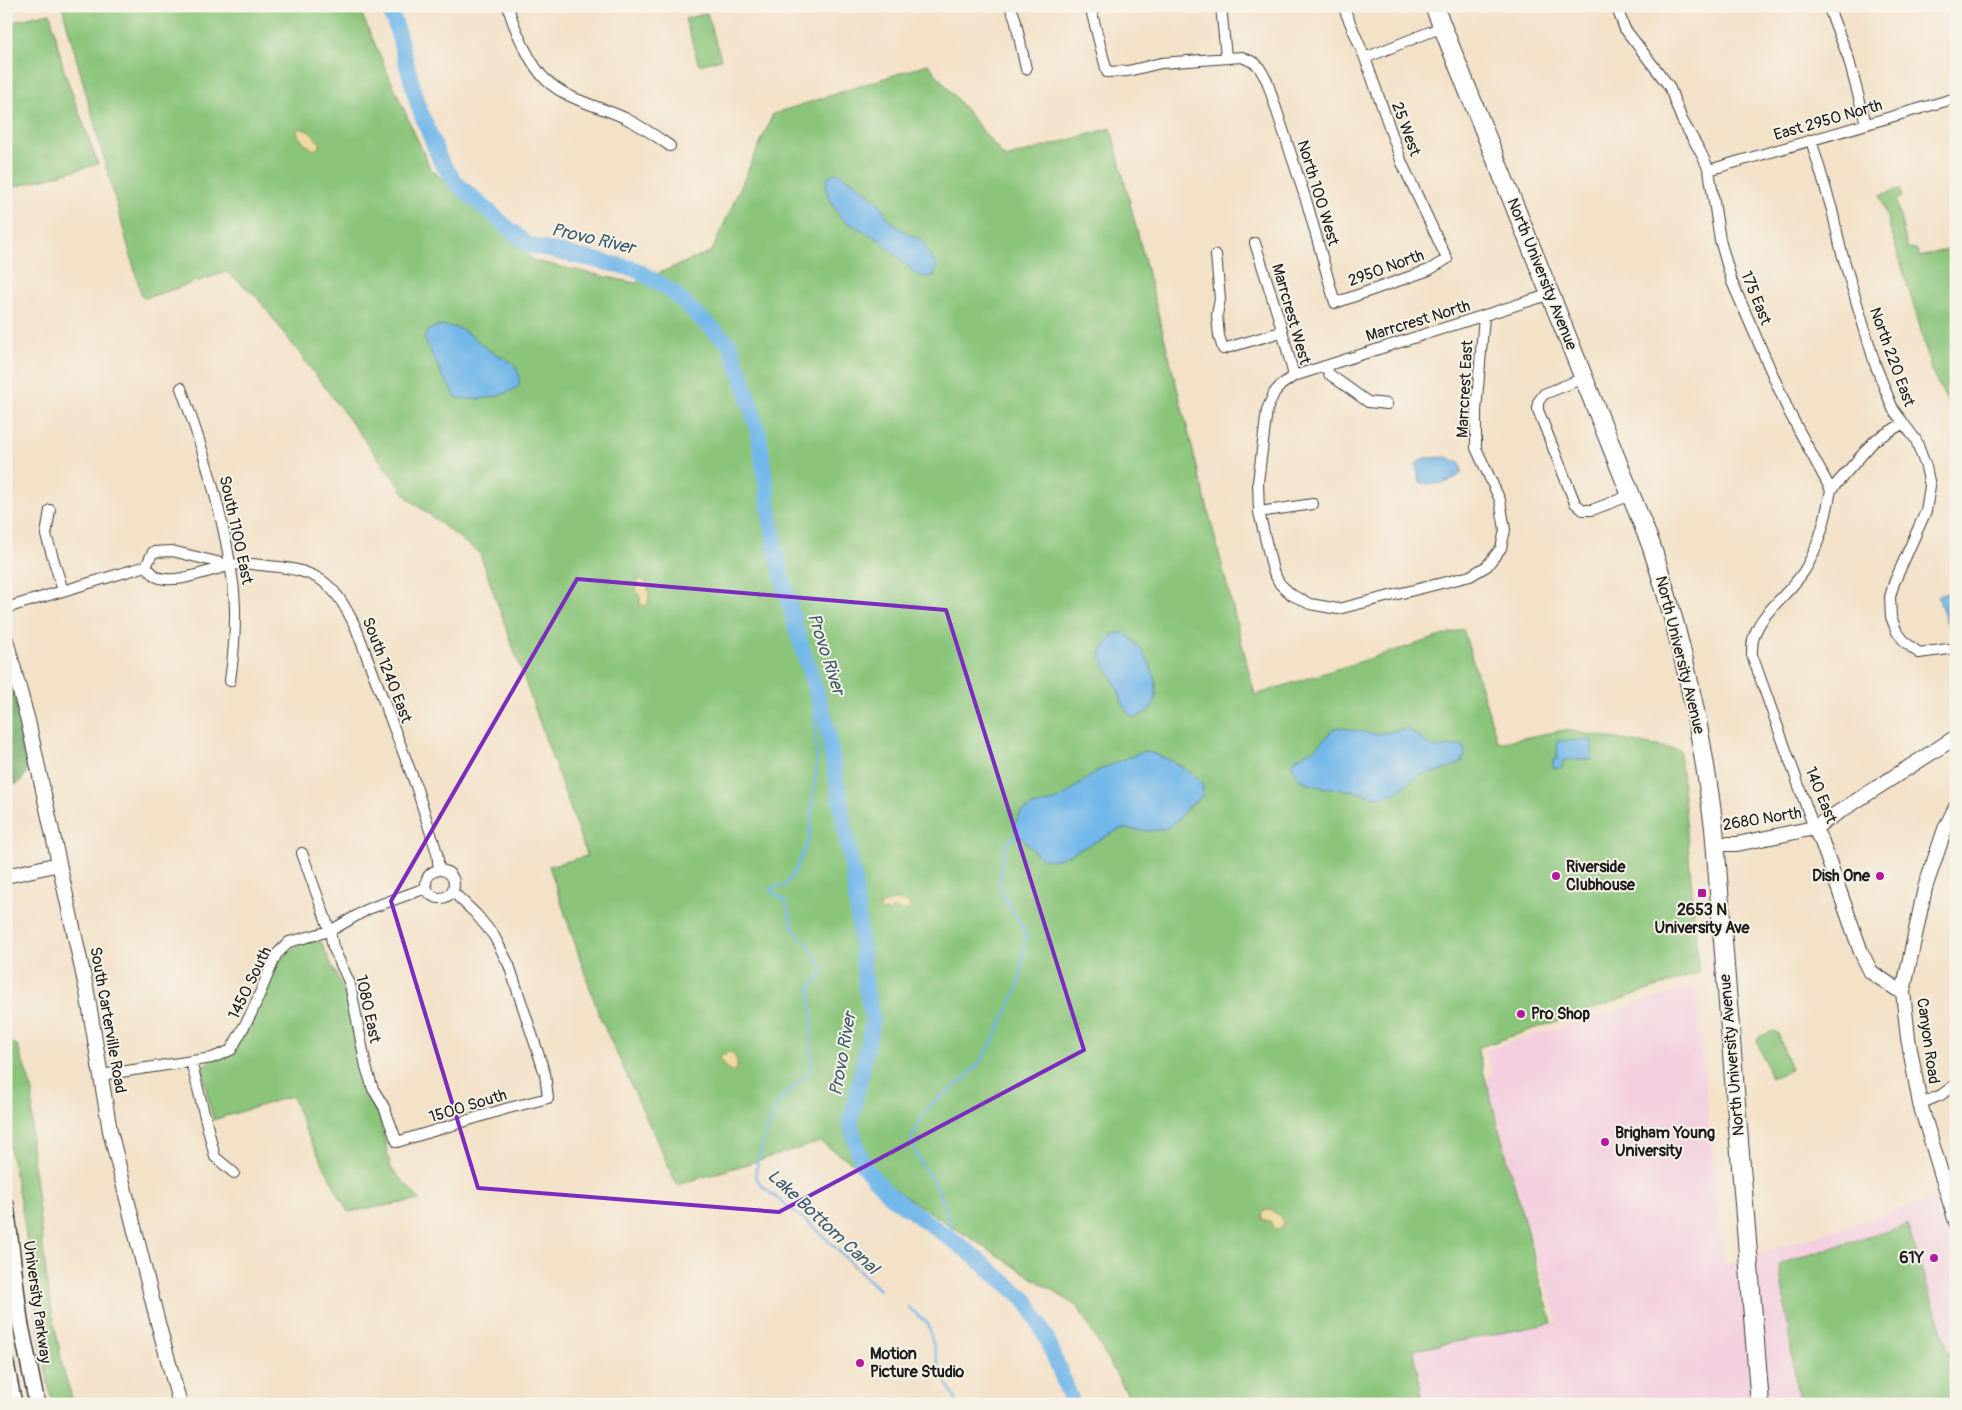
<svg xmlns="http://www.w3.org/2000/svg" width="1962" height="1410" font-family="Pangolin,sans-serif">
  <rect width="100%" height="100%" fill="#f7f3e8"/>
  <filter id="ink" filterUnits="userSpaceOnUse"><feTurbulence type="fractalNoise" baseFrequency=".02" numOctaves="2"/><feDisplacementMap in="SourceGraphic" scale="10" xChannelSelector="R" yChannelSelector="G"/><feConvolveMatrix kernelMatrix="1 2 1 2 8 2 1 2 1" color-interpolation-filters="sRGB"/></filter>
  <filter id="wash" filterUnits="userSpaceOnUse"><feTurbulence type="fractalNoise" baseFrequency=".0096" numOctaves="4" result="noise"/><feDisplacementMap in="SourceGraphic" scale="20" xChannelSelector="R" yChannelSelector="G"/><feGaussianBlur stdDeviation="1.12" result="paint"/><feColorMatrix in="noise" values="0 0 0 0 0 0 0 0 0 0 0 0 0 0 0 0 0 1.4 0 .05"/><feComposite in="paint" operator="in"/></filter>
  <g filter="url(#wash)">
    <rect width="100%" height="100%" fill="#f3e1c8"/>
    <path fill="#f3cfdf" d="M1695,986l29,279 214,-68 18,53v154h-533l-9,-54 144,-29 -78,-234 12,-13 -7,-24z"/>
    <path fill="#89c479" stroke="#52704a" d="M62,6h296l72,162 104,93 101,22 77,-32 61,-137 155,-50 77,94 106,-30 144,567 208,-66 35,114 66,-13 116,20 19,223 -222,75 75,275 -138,27 9,54h-290l-55,-97 -258,-165 -143,43 -78,-170 -50,-149 38,-10 -107,-302 -71,-55 -153,-203 -29,-24 -81,26 -4,-1z
      M50,13l14,58 34,93 -91,25 -1,-166z
      M707,13l14,46 -22,6 -14,-46z
      M1900,189l2,8 -6,3 12,50 6,-2 3,2 2,7 37,-10v178l-8,-22 -17,-33 -13,-50 -38,-125z
      M316,940l6,3 2,6 23,48 12,76 21,47 11,48 29,32 -72,12 -43,-82 -13,-34 -79,24 -12,-53 42,-28 35,-75c10,-15 21,-20 38,-24z
      M1773,1031l5,2 13,37 -20,8 -14,-37 2,-4z
      M6,1036l4,6 7,3 16,47 -2,51 17,147 15,79 11,35h-21l-3,-10 -16,-91 -10,-82 -18,-92z
      M1907,1225l49,148v31h-157l-20,-140z"/>
    <path fill="#6eaa69" stroke="#456342" d="M6,658l23,97c-1,14 -2,23 -14,30l-9,-36z"/>
    <path fill="#eeda9e" stroke="#857b5d" d="M300,128l10,4 10,11v4l-6,3c-7,-5 -17,-12 -17,-20z
      M642,579c7,3 8,17 6,24l-4,3 -4,-2v-8l-4,-5 2,-11z
      M897,900l11,3 2,3 -2,4 -7,1 -8,-3 -2,3 -10,1 -1,-4 5,-5z
      M729,1052l4,1 4,8v7l-3,3 -7,-1 -2,-6 -6,-4 2,-4z
      M1265,1210c10,-1 18,8 19,16l-8,3 -4,-3 -1,-4 -9,-3v-5z"/>
    <path fill="#72b7e9" stroke="#476a82" d="M834,173h5l21,13 21,19 6,12 15,13 20,11 15,26 -3,9 -11,1 -7,-3 -35,-33 -38,-21 -8,-11 -7,-13 -2,-8 2,-11z
      M437,326c30,0 30,8 52,24 16,11 33,10 30,36 -17,12 -42,15 -62,12l-14,-21 -19,-39 4,-7z
      M1446,457l14,6 2,9c-12,13 -26,13 -42,11l-4,-19 8,-6z
      M1953,591l3,10v19l-9,3 -9,-27z
      M1124,632c9,8 17,16 23,27 12,21 17,56 -15,58 -10,-9 -11,-20 -16,-32 -5,-11 -14,-20 -16,-32l13,-19z
      M1337,727l37,7 34,-5 26,19 27,-3 3,2 1,8 -3,7c-7,3 -14,7 -21,9 -8,2 -16,2 -23,5 -13,7 -15,16 -33,20 -14,3 -24,-4 -37,-6 -19,-3 -51,0 -56,-26 5,-9 18,-11 26,-18 7,-5 11,-16 19,-19z
      M1592,740v19l-29,1 -1,8h-9v-9h4v-18z
      M1144,751c16,3 45,18 56,30 4,5 3,10 3,15l-15,11 -13,16 -7,5 -17,3 -30,-2 -54,27 -15,4 -8,-1 -7,-4 -21,-24 -2,-6 6,-11 10,-7 28,-7 41,-30z"/>
    <g fill="none" stroke-linecap="round" stroke-linejoin="round">
      <path stroke="#72b7e9" stroke-width="2.5" d="M816,688l-2,34 3,39 -8,77 -13,31 -11,17 -13,2 -2,2 15,11 8,27 20,24 10,20 -13,16 2,23 -1,57c-5,13 -21,19 -29,30 -12,17 -23,57 -27,78l8,11 52,41 64,62
        M957,1243l-17,-50 -22,-35 -5,-12 -1,-9 12,-24 9,-10 30,-23 16,-16 14,-23 25,-53 8,-51 -5,-13 -20,-31 -1,-13 4,-29 4,-8 9,-9
        M908,1307l20,17 12,46 18,34"/>
      <path stroke="#72b7e9" stroke-width="16" d="M387,6l8,17 24,85 22,54 15,21 72,62 107,24 35,21 60,55 14,38 15,52 16,114 19,73 32,100 28,156 12,111 7,31 -23,103 13,43 26,29 80,57 58,49 21,40 25,63"/>
    </g>
  </g>
  <g filter="url(#ink)">
    <g fill="none" stroke-linecap="round" stroke-linejoin="round">
      <g stroke="#3c3a36" stroke-width="12">
        <path id="street" d="M508,6c5,21 23,60 38,74 21,20 53,26 79,38 16,8 31,18 45,28
          M1010,6l5,12 11,51
          M1090,6l17,66 21,-1 33,-8 81,-6 13,6 4,4 8,14 40,122 28,100 94,-33 18,-11 -45,-96 -37,-105 -22,-52
          M1221,6l5,51
          M1616,6l9,23 44,57 13,34 18,31 9,19 11,70 12,42 57,130 42,78c-5,26 -11,53 -24,76 -14,27 -47,44 -54,74 -1,5 -1,10 -1,15l62,173
          M1828,6l20,51 18,67
          M1365,58l77,-31
          M1811,140l21,70 9,40 34,114 18,45 23,31 10,27 4,19 -4,25 -32,72 -4,14 1,20 6,15 9,11 13,10 37,-5
          M1709,170l247,-72
          M1255,243l24,76 15,57
          M1216,255l4,44 -3,16 2,21 4,13 58,-17
          M1484,316l-8,95v37l24,52 5,30 -4,18 -14,18 -17,10 -132,33 -28,-5 -18,-9 -12,-11 -7,-13 -14,-59 -1,-30 9,-72 7,-17 7,-8 13,-9 257,-82
          M1326,366l3,8 39,28 19,2
          M1584,378l-40,16 -6,8v8l37,93 8,7h9l39,-15
          M181,388c23,63 43,128 52,195 4,29 1,69 -3,98
          M1831,490l44,-50 27,-16
          M50,510l-4,25 17,56
          M1259,512l54,-8
          M146,566c3,3 7,9 11,11 21,9 60,-11 82,-13 10,-1 21,1 30,2 51,4 65,17 87,62l60,158 21,67 2,17
          M6,608l140,-42 7,-14 19,-1 57,14
          M302,853l28,78 3,16 17,37 16,83 7,22 11,18 13,35 108,-33 43,-11 -3,-24 -36,-109 -15,-29 -18,-22 -23,-22
          M426 884a14 14 0 1 1 28 0a14 14 0 1 1-28 0Z
          M191,1061l24,96 19,16
          M101,1075l111,-17 19,-8 21,-38 24,-57 13,-13 41,-11 38,-22 58,-21
          M1920,1104l21,-9 15,-11"/>
      </g>
      <g stroke="#3c3a36" stroke-width="16">
        <path id="secondary" d="M6,640l22,81 59,271 23,139 48,192 22,81
          M1956,807l-11,22 -20,59 -22,104 5,46 12,66 36,118
          M1814,828l8,14 39,110 10,20 24,16 8,4
          M1715,844h22l77,-16 142,-91
          M6,876l53,-12"/>
      </g>
      <g stroke="#3c3a36" stroke-width="18">
        <path id="primary" d="M6,1205l14,116 17,83
          M6,1364l8,40"/>
      </g>
      <g stroke="#3c3a36" stroke-width="20">
        <path id="highway" d="M1434,6l217,539c31,93 51,186 63,283l46,576"/>
      </g>
      <use href="#street" stroke="#fff" stroke-width="10"/>
      <use href="#secondary" stroke="#fff" stroke-width="14"/>
      <use href="#primary" stroke="#fff" stroke-width="15"/>
      <use href="#highway" stroke="#fff" stroke-width="18"/>
    </g>
  </g>
  <path fill="none" stroke="#7b2cbf" stroke-width="4" stroke-linejoin="round" d="M577,579l369,31 138,440 -305,162 -301,-24 -87,-287z"/>
  <g fill="#b5179e" stroke="#f7f3e8" stroke-width="2">
    <circle cx="1556" cy="876" r="5"/>
    <circle cx="1880" cy="876" r="5"/>
    <rect x="1697" y="888" width="10" height="10" rx="2.5"/>
    <circle cx="1521" cy="1014" r="5"/>
    <circle cx="1605" cy="1142" r="5"/>
    <circle cx="1934" cy="1258" r="5"/>
    <circle cx="860" cy="1363" r="5"/>
  </g>
  <g text-anchor="middle" dominant-baseline="central" stroke-width="4" stroke-linejoin="round" paint-order="stroke">
    <g font-size="16" fill="#1c1c1c" stroke="#f7f3e8">
      <text transform="translate(1828 120) rotate(-16)">East 2950 North</text>
      <text transform="translate(1406 129) rotate(70)">25 West</text>
      <text transform="translate(1318 193) rotate(73)">North 100 West</text>
      <text transform="translate(1386 268) rotate(-20)">2950 North</text>
      <text transform="translate(1542 274) rotate(68)">North University Avenue</text>
      <text transform="translate(1756 298) rotate(68)">175 East</text>
      <text transform="translate(1291 314) rotate(74)">Marrcrest West</text>
      <text transform="translate(1418 321) rotate(-17)">Marrcrest North</text>
      <text transform="translate(1892 357) rotate(70)">North 220 East</text>
      <text transform="translate(1465 389) rotate(-87)">Marrcrest East</text>
      <text transform="translate(236 530) rotate(78)">South 1100 East</text>
      <text transform="translate(1680 655) rotate(76)">North University Avenue</text>
      <text transform="translate(387 670) rotate(69)">South 1240 East</text>
      <text transform="translate(1821 795) rotate(68)">140 East</text>
      <text transform="translate(1762 819) rotate(-9)">2680 North</text>
      <text transform="translate(250 983) rotate(-64)">1450 South</text>
      <text transform="translate(368 1009) rotate(78)">1080 East</text>
      <text transform="translate(108 1020) rotate(80)">South Carterville Road</text>
      <text transform="translate(1928 1041) rotate(82)">Canyon Road</text>
      <text transform="translate(1732 1055) rotate(-95)">North University Avenue</text>
      <text transform="translate(468 1106) rotate(-17)">1500 South</text>
      <text transform="translate(37 1302) rotate(82)">University Parkway</text>
    </g>
    <g font-size="16" font-weight="bold" fill="#1c1c1c" stroke="#f7f3e8" text-anchor="start">
      <text x="1566" y="867">Riverside<tspan x="1566" dy="18">Clubhouse</tspan></text>
      <text x="1870" y="876" text-anchor="end">Dish One</text>
      <text x="1702" y="910" text-anchor="middle">2653 N<tspan x="1702" dy="18">University Ave</tspan></text>
      <text x="1531" y="1014">Pro Shop</text>
      <text x="1615" y="1133">Brigham Young<tspan x="1615" dy="18">University</tspan></text>
      <text x="1924" y="1258" text-anchor="end">61Y</text>
      <text x="870" y="1354">Motion<tspan x="870" dy="18">Picture Studio</tspan></text>
    </g>
    <g font-size="18" font-style="italic" fill="#3e5a6e" stroke="#f7f3e8">
      <text transform="translate(593 239) rotate(13)">Provo River</text>
      <text transform="translate(826 654) rotate(72)">Provo River</text>
      <text transform="translate(843 1054) rotate(-80)">Provo River</text>
      <text transform="translate(823 1222) rotate(43)">Lake Bottom Canal</text>
    </g>
  </g>
  <rect width="1962" height="1410" fill="none" stroke="#f7f3e8" stroke-width="25"/>
</svg>
